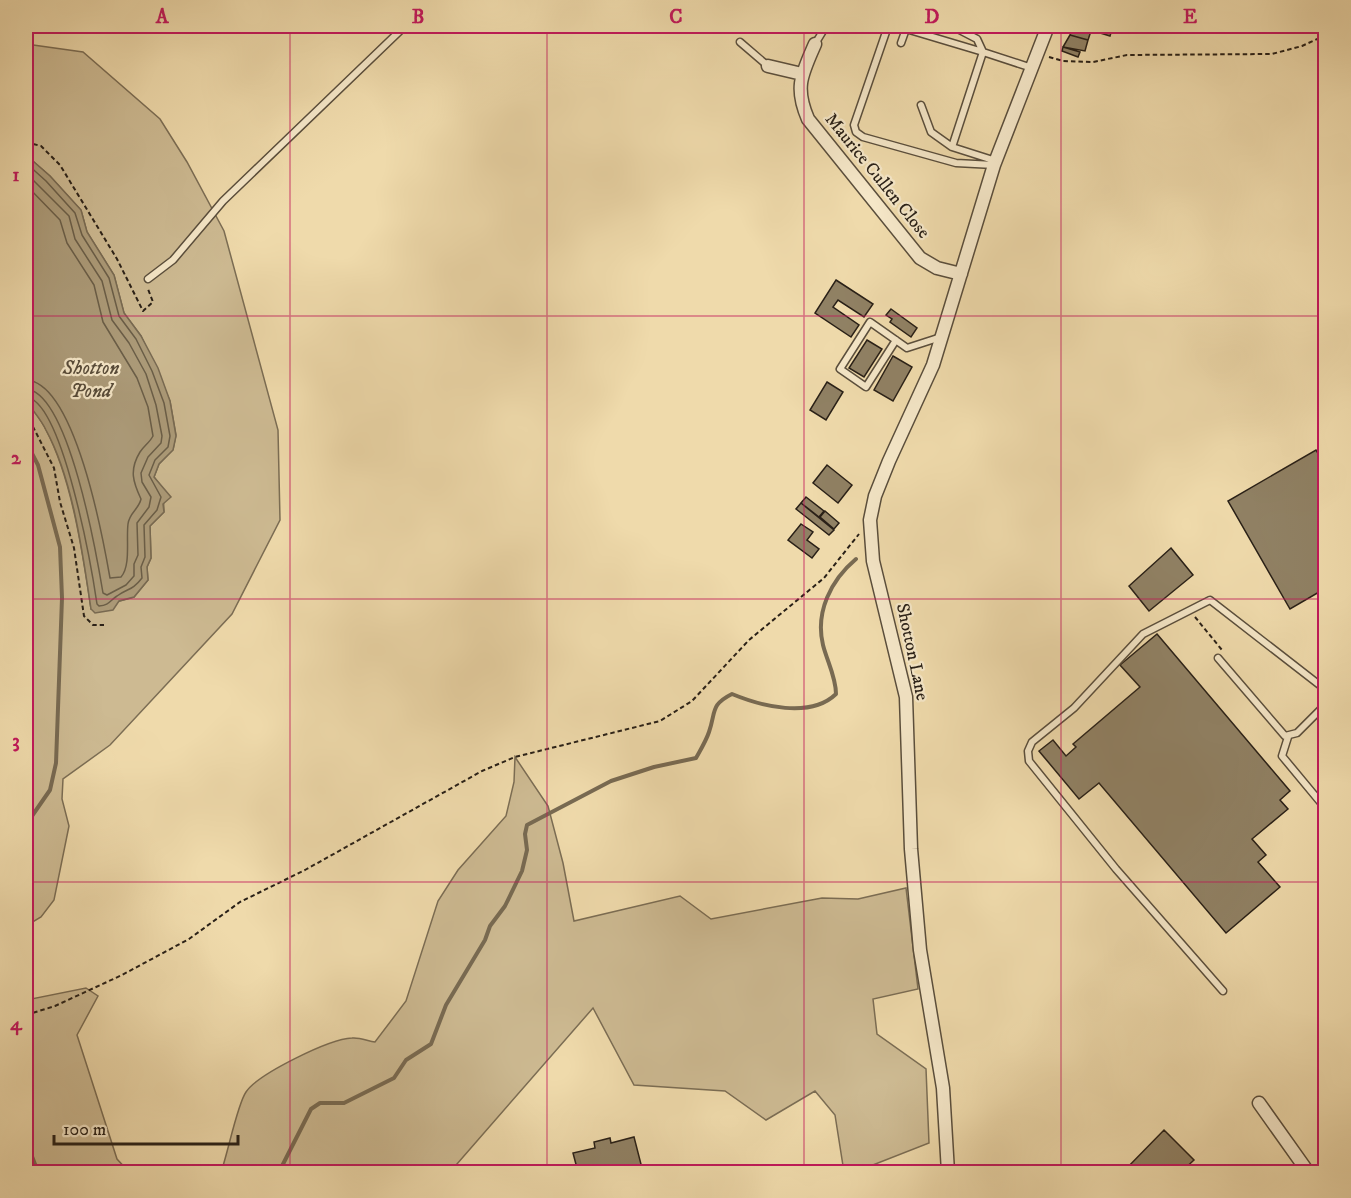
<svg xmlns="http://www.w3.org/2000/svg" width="1351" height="1198" font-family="'IM FELL DW Pica',serif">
  <rect width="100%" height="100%" fill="#efdaab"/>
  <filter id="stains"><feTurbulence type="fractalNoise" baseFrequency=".00333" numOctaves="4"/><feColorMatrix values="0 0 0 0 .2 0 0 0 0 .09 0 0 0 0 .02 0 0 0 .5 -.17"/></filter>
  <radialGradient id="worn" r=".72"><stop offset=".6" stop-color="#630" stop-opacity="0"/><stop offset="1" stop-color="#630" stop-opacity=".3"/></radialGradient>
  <path fill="#cdba92" stroke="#7b6d54" stroke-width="1.5" d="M26,44l57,8 77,67 27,43 37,69 54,199 2,90 -48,94 -122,131 -47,34 -1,20 7,27 -15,74 -13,17 -15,9v-526c6,10 15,19 20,30 26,49 37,125 45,179l43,-12 14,-17 -1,-13 4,-9 -1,-32 14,-14 -1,-23 -9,-12 5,-13 14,-14 3,-15 -6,-34 -29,-65 -17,-23 -10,-38 -27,-43 -6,-22 -31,-34 -24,-21z
    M515,757l33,49 15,57 11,58 106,-25 31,23 111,-21 36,1 48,-11 12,101 -45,10 4,35 49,35 3,74 -74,29h-11l-9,-57 -20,-24 -49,29 -41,-29 -91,-6 -41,-77 -143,164h-229c7,-19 16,-67 25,-80 12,-18 83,-53 106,-54 7,-1 16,3 23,4l31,-41 32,-100 20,-31 48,-54 8,-34z
    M86,988l12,8 -21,39 40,124 12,13h-103v-172z"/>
  <path fill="#ac9b79" stroke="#786a52" stroke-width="1.5" d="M26,155l24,21 31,34 6,22 27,43 10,38 17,23 17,32 12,33 6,35 -3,14 -14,14 -5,13 17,20 -8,7 1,8 -14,14 1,32 -4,9 1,13 -14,17 -15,4 -6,9 -18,3 -4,-4c-8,-54 -18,-130 -45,-179 -5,-11 -14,-20 -20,-30z"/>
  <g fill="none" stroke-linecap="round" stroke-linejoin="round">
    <path stroke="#6a5e48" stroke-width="1.5" d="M26,163l20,18 29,32 7,22 27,43 10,38 17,23 16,32 12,32 6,33 -2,11 -13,13 -6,15 12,22 -4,13 -13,15 1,32 -4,10 1,11c-10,13 -14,10 -25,18 -8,5 -7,9 -18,10l-2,-2c-5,-34 -34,-203 -71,-207
      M26,173l43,43 6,23 27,42 10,39 17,23 17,31 10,31 6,31 -1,7 -13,14 -7,16 1,9 9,15 -2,10 -12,16 1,32 -4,9v12l-8,9 -19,10 -4,-2c-6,-36 -34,-201 -77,-204
      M26,185l34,35 7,23 27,42 9,37 34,56 11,29 5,29c-3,6 -9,10 -13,16 -11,18 -7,30 1,47 -2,10 -12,14 -13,25 -2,15 3,42 -7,53l-11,1c-7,-40 -35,-196 -84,-198"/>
    <path stroke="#786a52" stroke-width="4" d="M26,442l12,23 22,82 2,51 -6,165 -6,27 -18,26 -6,22 2,13 -2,2
      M26,1141l12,31
      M279,1172l32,-63 9,-6h24l50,-25 12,-18 25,-16 15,-39 39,-65 5,-14 15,-20 17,-35 5,-21 -2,-16 2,-9 84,-44 43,-14 42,-9c5,-9 10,-17 13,-26 7,-20 1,-27 23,-38 29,12 78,25 104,0 0,-17 -9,-33 -13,-49 -8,-33 8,-65 33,-86"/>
  </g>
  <path fill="#908164" stroke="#292017" stroke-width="1.5" d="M1073,26l18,5 -3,9 -18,-5z
    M1085,26h28l-3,10 -26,-8z
    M1070,35l18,5 -3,11 -22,-4z
    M1063,47l17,5 -2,5 -16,-6z
    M836,280l37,24 -9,13 -26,-17 -5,7 26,18 -8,12 -36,-24z
    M891,309l26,19 -6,9 -21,-15 2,-3 -6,-4z
    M867,340l15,9 -18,28 -15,-9z
    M893,356l19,11 -19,34 -19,-11z
    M827,382l16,10 -17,28 -16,-10z
    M1316,450l10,18v120l-36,21 -62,-108z
    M827,465l25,20 -14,18 -25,-20z
    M806,497l18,14 -5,6 -18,-14z
    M801,503l33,27 -5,5 -33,-26z
    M825,511l14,12 -5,6 -14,-12z
    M801,524l12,8 -6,8 12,9 -7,9 -24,-18z
    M1171,548l22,27 -44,36 -20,-25z
    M1157,634l133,157 -10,9 8,9 -36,30 14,16 -8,7 22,25 -54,46 -127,-150 -20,16 -40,-48 14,-11 13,16 10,-9 -3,-3 67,-57 -20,-22z
    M1164,1130l30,30 -13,12h-58z
    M634,1137l9,35h-65l-5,-19 22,-5 -1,-6 16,-4 1,5z"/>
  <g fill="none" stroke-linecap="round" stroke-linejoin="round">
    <g stroke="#5a4e3c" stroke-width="9">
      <path id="service" d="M952,26l25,13 6,13
        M886,32l-32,93 2,7 7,5 93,26 38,2
        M740,42l28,24
        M901,43l5,-14 77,23
        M815,44l11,-18
        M921,105l10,27 21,15 44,14
        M952,147l31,-95 49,16
        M148,279l25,-19 50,-59 182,-175
        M896,340l-30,47 -26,-18 30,-47 37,26 34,-11
        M1324,631l2,-1
        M1218,658l67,78 12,-3 29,-29
        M1288,737l-6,19 44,53
        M1223,991l-107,-122 -87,-108 -1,-10 4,-9 42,-34 69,-74 67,-34 116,90"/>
    </g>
    <g stroke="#5a4e3c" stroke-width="15">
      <path id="minor" d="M815,44c-13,30 -21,43 -7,75l112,139 17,10 24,6
        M768,66l34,8
        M1259,1103l49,69
        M948,1172l-5,-84 -23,-138 -9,-101 -5,-152 -33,-136 -3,-41 5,-24 14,-35 44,-96 61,-200 54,-139"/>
    </g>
    <path stroke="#292017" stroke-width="2" stroke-dasharray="4.5 3" stroke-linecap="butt" d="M1049,57l14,4 30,1 34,-7 145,-1 30,-8 24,-11
      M26,142l15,4 19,19 57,94 26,52 10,-9 -5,-13
      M26,413l28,55 6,34 14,46 10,68 9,9h11
      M1195,617l27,33
      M1318,724h8
      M26,1015l29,-9 67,-31 67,-36 51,-37 65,-32 177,-99 33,-14 145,-36 32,-20 57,-61 75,-62 35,-44"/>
    <use href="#service" stroke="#f5e7c8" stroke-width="6"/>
    <use href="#minor" stroke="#f5e7c8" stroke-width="12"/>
  </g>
  <path fill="none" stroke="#c2185b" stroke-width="1.5" stroke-opacity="0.55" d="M290,26v1146M547,26v1146M804,26v1146M1061,26v1146M26,316h1300M26,599h1300M26,882h1300"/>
  <g text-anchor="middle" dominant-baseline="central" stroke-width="4.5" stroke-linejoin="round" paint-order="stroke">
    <g font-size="18" fill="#292017" stroke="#f5e7c8">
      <text transform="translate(877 176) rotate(51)">Maurice Cullen Close</text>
      <text transform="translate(912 652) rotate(78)">Shotton Lane</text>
    </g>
    <g font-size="20" font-style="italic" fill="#574b39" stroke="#f5e7c8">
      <text x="91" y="368">Shotton<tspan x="91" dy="23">Pond</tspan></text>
    </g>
  </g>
  <rect width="1351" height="1198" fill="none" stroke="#efdaab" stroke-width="66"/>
  <path d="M54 1135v9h184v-9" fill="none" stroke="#292017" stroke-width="3"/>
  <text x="63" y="1135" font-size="18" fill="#292017" stroke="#f5e7c8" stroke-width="4.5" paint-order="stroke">100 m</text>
  <rect x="33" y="33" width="1285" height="1132" fill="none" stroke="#c2185b" stroke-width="2"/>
  <g font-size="20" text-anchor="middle" font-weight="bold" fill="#c2185b">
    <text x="162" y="23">A</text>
    <text x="418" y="23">B</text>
    <text x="676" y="23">C</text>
    <text x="932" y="23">D</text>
    <text x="1190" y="23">E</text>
    <text x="16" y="181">1</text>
    <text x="16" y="464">2</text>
    <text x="16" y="747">3</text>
    <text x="16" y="1030">4</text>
  </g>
  <rect width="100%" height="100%" filter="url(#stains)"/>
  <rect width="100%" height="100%" fill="url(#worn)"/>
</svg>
